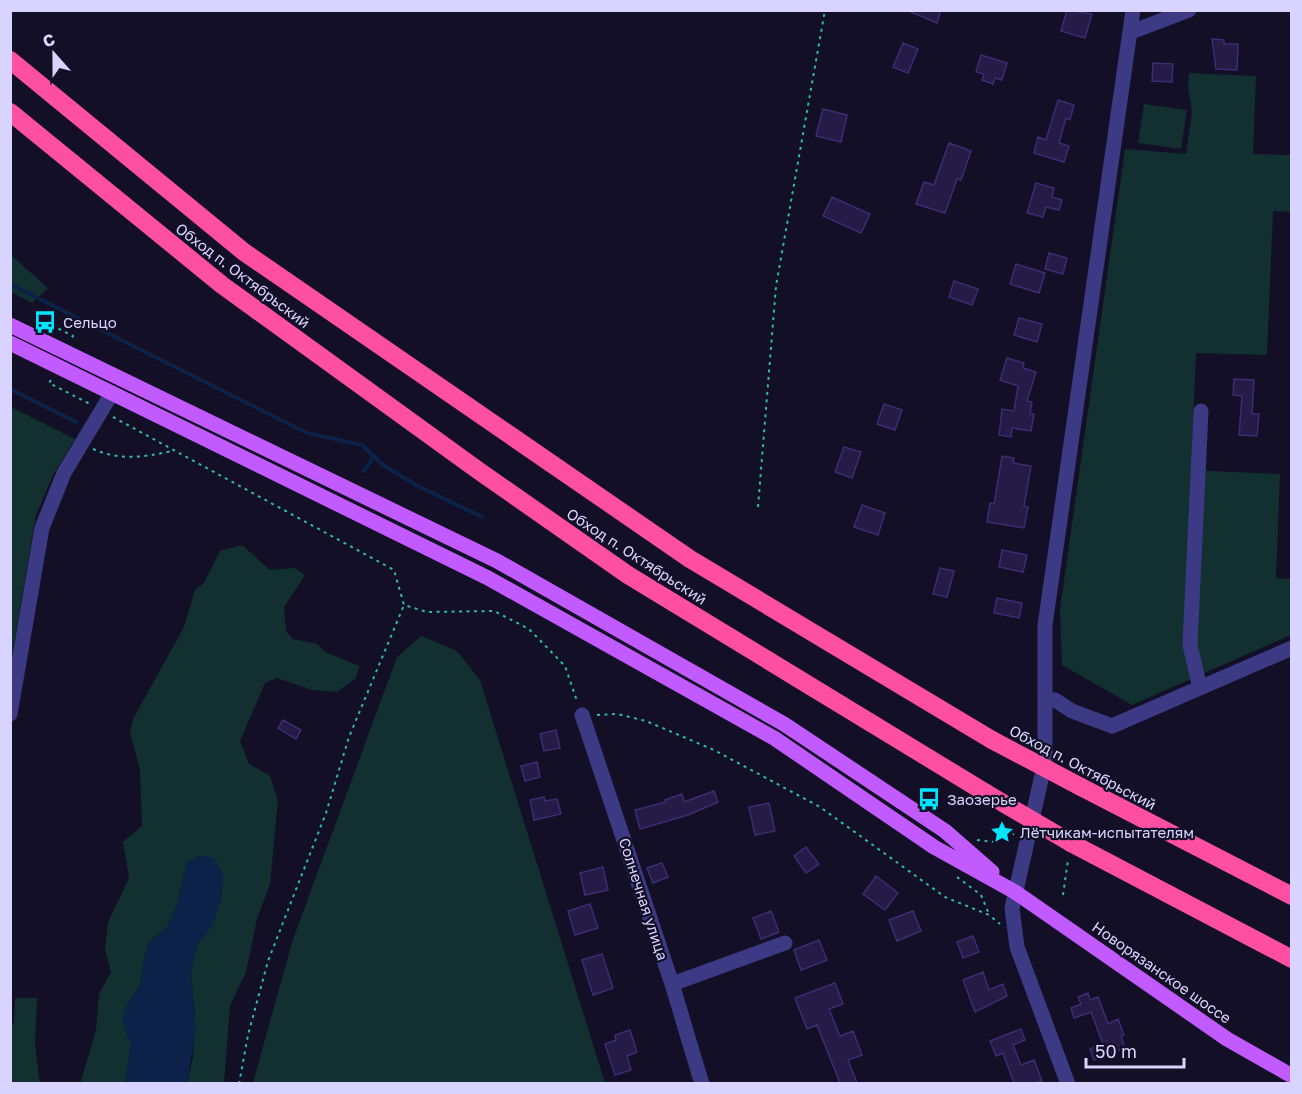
<svg xmlns="http://www.w3.org/2000/svg" width="1302" height="1094" font-family="'Golos Text',sans-serif">
  <rect width="100%" height="100%" fill="#130f26"/>
  <path fill="#12302f" d="M1189,73l67,3 -3,78 38,1v57l-18,-1 -6,144 -71,-2 -5,117 89,4 -4,104 15,1v56l-159,70 -70,-40 -2,-56 65,-460 61,5 6,-43 -4,-23z
    M1144,104l43,6 -6,39 -43,-6z
    M10,254l38,34 -16,15 -21,-11z
    M11,407l64,32 -22,36 -17,40 -25,147z
    M242,545l28,25 25,-2 10,7 -21,32 2,24 7,8 24,5 8,8 34,14 -3,12 -19,14 -25,-2 -35,-12 -12,5 -25,58 9,23 21,12 8,24 -8,84 -13,35 -11,53 -16,34 -6,77h-37l6,-26 2,-41 -4,-41 5,-28 25,-47 2,-27 -24,-17 -12,6 -9,39 -10,25 -21,18 -7,40 -14,24 5,38 -6,37 -45,1 16,-54 3,-36 12,-22 -6,-23 3,-27 21,-44 -6,-36 19,-16 -2,-56 -10,-38 3,-13 51,-92 11,-37 9,-7 16,-32z
    M421,636l36,15 23,29 125,403h-352l39,-141 105,-285z
    M15,998h22l-2,47 5,38h-29l-1,-57 4,-3z"/>
  <path fill="#0c2248" d="M199,856l14,1 10,16 -2,27 -9,26 -16,21 -5,28 5,55 -9,53h-62l6,-37 -9,-25 4,-13 14,-24 7,-40 21,-18 10,-25 9,-39z"/>
  <g fill="none" stroke-linecap="round" stroke-linejoin="round">
    <path stroke="#0c2248" stroke-width="4" d="M10,284l297,149 55,12 21,20 33,20 66,32
      M10,389l66,33
      M364,471l10,-15"/>
  </g>
  <path fill="#241b47" stroke="#3b2d73" stroke-width="1.5" d="M906,10h35l-4,13z
    M1067,10l25,4 -7,24 -24,-7z
    M1212,39l12,1v4h14l-1,26 -21,-1z
    M903,43l15,6 -10,24 -15,-6z
    M981,55l26,8 -5,17 -7,-2 -2,6 -11,-4 2,-6 -8,-2z
    M1153,63l20,1 -1,18 -20,-1z
    M1058,100l16,5 -4,15 -4,-2 -7,25 10,3 -5,16 -30,-9 4,-16 8,3z
    M823,109l24,6 -6,27 -25,-6z
    M949,143l22,8 -10,29 -4,-1 -12,34 -29,-9 8,-22 10,3z
    M1036,183l18,5 -2,9 10,3 -3,10 -13,-3 -3,10 -16,-4z
    M832,197l38,17 -9,19 -38,-17z
    M1049,253l18,5 -4,16 -18,-5z
    M1016,264l29,9 -6,20 -29,-9z
    M954,281l24,8 -6,16 -23,-8z
    M1019,318l23,6 -5,18 -23,-7z
    M1007,358l17,5 -1,5 13,4 -9,29 5,1 -2,12h4l-3,17 -19,-3 -1,9 -12,-2 3,-26 12,2 4,-25 -18,-6z
    M1234,379l20,1 -2,34h7l-2,22 -18,-1 3,-39 -9,-1z
    M884,404l18,6 -7,20 -18,-6z
    M844,447l17,5 -9,26 -17,-6z
    M1002,456l12,2 -1,5 18,3 -7,40 4,1 -4,21 -37,-6 3,-19 4,1z
    M862,505l23,8 -7,22 -24,-8z
    M1002,550l25,5 -4,17 -24,-5z
    M940,568l14,3 -7,26 -14,-3z
    M997,598l25,5 -3,15 -25,-5z
    M283,720l18,10 -5,9 -18,-11z
    M556,730l4,18 -16,3 -4,-17z
    M537,762l3,15 -15,4 -4,-15z
    M714,791l4,11 -30,13 -48,14 -5,-19 31,-8 -1,-2 17,-6 2,8z
    M544,797l1,4 12,-2 4,15 -27,6 -4,-20z
    M769,803l6,28 -20,4 -6,-28z
    M806,847l13,17 -13,9 -12,-17z
    M662,863l6,14 -15,6 -6,-15z
    M603,867l5,23 -23,5 -5,-22z
    M876,876l22,17 -13,17 -22,-16z
    M590,904l8,24 -23,7 -7,-24z
    M771,911l8,21 -18,7 -8,-21z
    M913,911l8,20 -24,10 -8,-21z
    M973,936l6,16 -16,6 -6,-16z
    M819,940l8,20 -26,10 -7,-20z
    M602,954l11,34 -20,7 -11,-35z
    M983,972l6,18 14,-6 4,12 -32,16 -12,-32z
    M835,983l8,21 -14,5 11,27 13,-5 9,24 -14,5 9,23h-17l-23,-58 -10,4 -12,-31z
    M1088,993l2,7 8,-3 10,27 10,-5 6,16 -3,1 4,12 -31,12 -4,-11 13,-5 -12,-32 -17,6 -3,-10 10,-4 -3,-7z
    M1021,1029l4,11 -12,5 8,20 13,-5 8,21 -7,2h-21l-11,-30 -7,3 -6,-15z
    M630,1030l7,22 -10,4 4,14 -16,5 -10,-31 11,-4 -1,-5z"/>
  <g fill="none" stroke-linecap="round" stroke-linejoin="round">
    <path stroke="#2fb8b0" stroke-width="2" stroke-dasharray="3 4.5" stroke-linecap="butt" d="M45,322l28,14 -2,3
      M51,380l-2,3 41,21
      M113,417l281,153 10,35 23,7 67,-1 35,18 36,37 12,35
      M93,449c27,12 52,8 79,2
      M758,507l18,-221 49,-276
      M597,715l20,-1 29,7 68,29 106,57 125,90 44,18 11,9
      M977,840l17,2 20,-8
      M957,877l24,18 8,19
      M1063,895l5,-35
      M239,1084l9,-49 20,-74 58,-148 23,-76 55,-132"/>
    <path stroke="#3d3a85" stroke-width="15" d="M1131,32l58,-22
      M1200,688l-10,-43 11,-234
      M1045,699l10,1 17,11 40,15 180,-78
      M10,714l32,-186 22,-55 48,-80
      M582,715l90,269 30,100
      M672,984l113,-41
      M1068,1084l-51,-137 -5,-39 33,-146v-137l88,-615"/>
    <path stroke="#c25bff" stroke-width="15" d="M10,325l487,236 287,163 161,107 47,41
      M10,343l478,235 286,160 160,109 81,45 212,147 65,37"/>
    <path stroke="#ff4fa3" stroke-width="18" d="M10,60l234,192 446,307 302,181
      M10,112l212,173 257,186 149,104 358,218
      M1081,787l211,109
      M1071,843l221,116"/>
    <path stroke="#ff4fa3" stroke-width="18" d="M992,740l89,47
      M986,793l85,50"/>
  </g>
  <defs>
    <g id="bus-bare" transform="scale(1.8)"><path d="M-5-6H5V4H4V6H2V4H-2V6H-4V4H-5ZM-3.5-4V0h7V-4ZM-3.5 1.2v1.5H-2V1.2ZM2 1.2v1.5H3.5V1.2Z" fill="#00e5ff" stroke="#130f26" stroke-width="2.5" paint-order="stroke"/></g>
    <g id="sight-bare" transform="scale(1.8)"><path d="M0-6L1.8-2.2L6-1.7L2.9 1.2L3.7 5.4L0 3.3L-3.7 5.4L-2.9 1.2L-6-1.7L-1.8-2.2Z" fill="#00e5ff" stroke="#130f26" stroke-width="2.5" paint-order="stroke"/></g>
  </defs>
  <g fill-rule="evenodd">
    <use href="#bus-bare" x="45" y="322"/>
    <use href="#bus-bare" x="929" y="799"/>
    <use href="#sight-bare" x="1002" y="832"/>
  </g>
  <g text-anchor="middle" dominant-baseline="central" stroke-width="4.5" stroke-linejoin="round" paint-order="stroke">
    <g font-size="15" fill="#d9d4ff" stroke="#130f26">
      <text transform="translate(243 275) rotate(37)">Обход п. Октябрьский</text>
      <text transform="translate(637 556) rotate(33)">Обход п. Октябрьский</text>
      <text transform="translate(1083 767) rotate(28)">Обход п. Октябрьский</text>
      <text transform="translate(644 899) rotate(72)">Солнечная улица</text>
      <text transform="translate(1162 972) rotate(35)">Новорязанское шоссе</text>
    </g>
    <g font-size="15" fill="#d9d4ff" stroke="#130f26" text-anchor="start">
      <text x="63" y="322">Сельцо</text>
      <text x="947" y="799">Заозерье</text>
      <text x="1020" y="832">Лётчикам-испытателям</text>
    </g>
  </g>
  <rect width="1302" height="1094" fill="none" stroke="#d9d4ff" stroke-width="24"/>
  <g transform="translate(54 54) rotate(339)" stroke="#130f26" stroke-width="4.5" paint-order="stroke">
  <path d="M0-4.5L10 22L0 15L-10 22Z" fill="#d9d4ff"/>
  <text y="-9" font-size="16" font-weight="bold" text-anchor="middle" fill="#d9d4ff">С</text>
  </g>
  <path d="M1086 1058v9h98v-9" fill="none" stroke="#d9d4ff" stroke-width="3"/>
  <text x="1095" y="1058" font-size="18" fill="#d9d4ff" stroke="#130f26" stroke-width="4.5" paint-order="stroke">50 m</text>
</svg>
